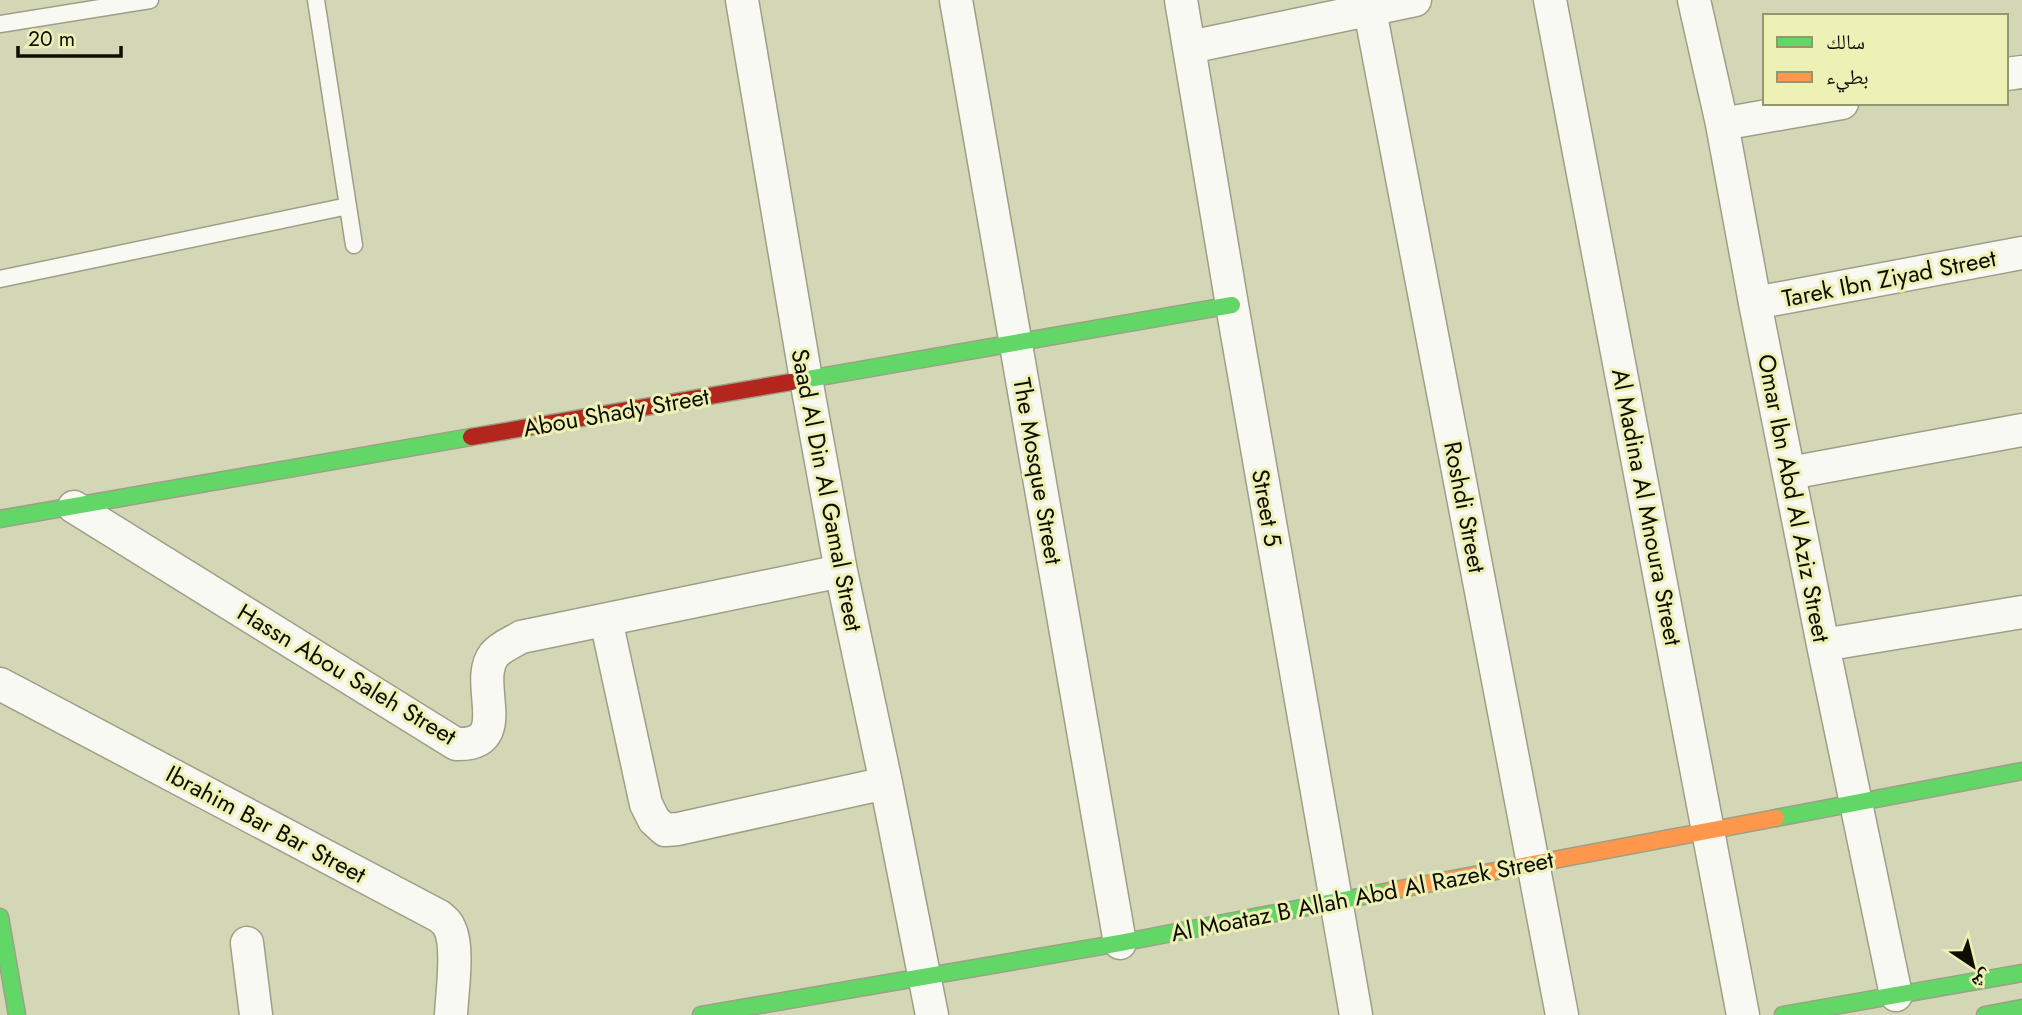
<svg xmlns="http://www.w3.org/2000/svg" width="2022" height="1015" font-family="Jost,'Noto Naskh Arabic',sans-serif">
  <rect width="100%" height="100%" fill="#d4d7b6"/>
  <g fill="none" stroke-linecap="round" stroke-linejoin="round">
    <g stroke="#9e9f86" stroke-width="19">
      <path id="lane" d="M316,0l38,245
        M0,24l150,-24
        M0,279l348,-73"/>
    </g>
    <g stroke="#9e9f86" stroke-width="35">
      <path id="street" d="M742,0l64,379 35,192 45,212 46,232
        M956,0l164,943
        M1181,0l51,305 124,710
        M1368,0l194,1015
        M1550,0l193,1015
        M1694,0l28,124 33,179 68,342 73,350
        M1190,47l225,-47
        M2006,74l16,-2
        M1722,124l120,-21
        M1755,303l267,-50
        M1790,473l232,-43
        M74,507l382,237c60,2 16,-61 38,-89 6,-8 19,-13 27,-18l320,-66
        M606,620l40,184 8,16 11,10 13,-1 208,-46
        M1823,645l199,-33
        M0,684l439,232c5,4 9,7 11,13 9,19 2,63 1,86
        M247,943l9,72"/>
    </g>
    <g stroke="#9e9f86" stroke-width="19">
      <path id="fast" d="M791,382l441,-77
        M0,519l471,-82
        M1776,818l246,-47
        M0,917l17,98
        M701,1015l419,-72 270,-52
        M1783,1015l239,-42
        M1985,1015l37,-7"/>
    </g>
    <g stroke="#9e9f86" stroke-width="19">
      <path id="slow" d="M1390,891l386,-73"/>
    </g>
    <g stroke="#9e9f86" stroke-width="19">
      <path id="jam" d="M471,437l320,-55"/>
    </g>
    <use href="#lane" stroke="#f9f9f4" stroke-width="16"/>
    <use href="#street" stroke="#f9f9f4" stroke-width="32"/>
    <use href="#fast" stroke="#63d668" stroke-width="16"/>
    <use href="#slow" stroke="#ff974d" stroke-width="16"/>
    <use href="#jam" stroke="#b3261e" stroke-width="16"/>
  </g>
  <g text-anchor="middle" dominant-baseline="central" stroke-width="6" stroke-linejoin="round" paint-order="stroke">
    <g font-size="24" fill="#0e0e00" stroke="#eef1b6">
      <text transform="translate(1889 278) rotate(-11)">Tarek Ibn Ziyad Street</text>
      <text transform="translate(616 412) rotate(-10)">Abou Shady Street</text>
      <text transform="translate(1038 471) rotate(80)">The Mosque Street</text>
      <text transform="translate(827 490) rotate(79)">Saad Al Din Al Gamal Street</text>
      <text transform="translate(1794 498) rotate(79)">Omar Ibn Abd Al Aziz Street</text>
      <text transform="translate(1465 507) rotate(79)">Roshdi Street</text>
      <text transform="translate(1647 507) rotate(79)">Al Madina Al Mnoura Street</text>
      <text transform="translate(1267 508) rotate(80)">Street 5</text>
      <text transform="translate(347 674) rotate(31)">Hassn Abou Saleh Street</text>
      <text transform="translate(266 824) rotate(28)">Ibrahim Bar Bar Street</text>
      <text transform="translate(1362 896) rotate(-11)">Al Moataz B Allah Abd Al Razek Street</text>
    </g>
  </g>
  <rect x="1763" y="14" width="245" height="91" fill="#eef1b6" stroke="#94966d" stroke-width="2"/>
  <rect x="1777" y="37" width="35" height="10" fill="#63d668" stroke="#94966d" stroke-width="2"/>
  <text x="1826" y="49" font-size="21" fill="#0e0e00">سالك</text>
  <rect x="1777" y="72" width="35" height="10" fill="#ff974d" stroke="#94966d" stroke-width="2"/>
  <text x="1826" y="84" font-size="21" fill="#0e0e00">بطيء</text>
  <g transform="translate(1973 966) rotate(145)" stroke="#eef1b6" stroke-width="5" paint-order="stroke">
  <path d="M0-5L12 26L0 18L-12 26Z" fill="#0e0e00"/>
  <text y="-10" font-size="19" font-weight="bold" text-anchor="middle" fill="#0e0e00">ش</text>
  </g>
  <path d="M18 46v10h103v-10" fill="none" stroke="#0e0e00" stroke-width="3.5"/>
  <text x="28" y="46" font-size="21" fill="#0e0e00" stroke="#eef1b6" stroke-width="5" paint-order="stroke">20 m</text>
</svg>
